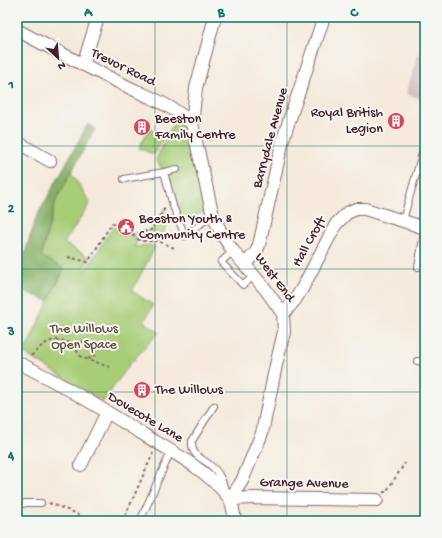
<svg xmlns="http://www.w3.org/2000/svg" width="442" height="538" font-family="'Gochi Hand',sans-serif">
  <rect width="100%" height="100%" fill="#f6f6f2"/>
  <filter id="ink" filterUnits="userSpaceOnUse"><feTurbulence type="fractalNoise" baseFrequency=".025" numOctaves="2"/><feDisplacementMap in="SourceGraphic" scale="8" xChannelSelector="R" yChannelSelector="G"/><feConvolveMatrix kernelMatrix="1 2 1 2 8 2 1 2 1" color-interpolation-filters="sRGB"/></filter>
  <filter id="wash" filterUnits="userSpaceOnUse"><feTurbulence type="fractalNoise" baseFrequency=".012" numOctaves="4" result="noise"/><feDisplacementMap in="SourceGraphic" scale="16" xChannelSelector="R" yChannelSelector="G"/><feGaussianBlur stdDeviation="0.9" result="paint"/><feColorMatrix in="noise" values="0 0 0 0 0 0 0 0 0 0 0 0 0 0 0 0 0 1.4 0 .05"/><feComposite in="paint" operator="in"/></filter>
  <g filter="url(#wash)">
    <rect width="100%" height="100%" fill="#f5eadb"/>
    <path fill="#d2bfc1" d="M418,54l7,2v44l-19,-6z"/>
    <path fill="#a8cd77" stroke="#797651" d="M175,120l11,9 7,37 12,46 -26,9 -15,-49 -8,-12z
      M149,129l15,7 -10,19 -15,-7z
      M71,172l19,31 -26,40 26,15 -6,10 2,2 27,-43 24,14 -3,6 18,-2 3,2 -23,44 21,14 -9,17 15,10 -30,33 -26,37 -79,-49 40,-84 -23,-13 15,-56z
      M165,208l2,17 -8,16h-18l-10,-6 20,-5z"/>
    <path fill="#86b068" stroke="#68684a" d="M88,124l7,5 -39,71 -15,56 23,13 -16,32 -31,-13v-9l19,-61z"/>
  </g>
  <g filter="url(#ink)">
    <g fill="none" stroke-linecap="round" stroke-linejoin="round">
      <g stroke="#866669" stroke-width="8">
        <path id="service" d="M164,172l13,-3
          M124,179l40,-7 9,34 12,30 22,-17 6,-3
          M403,220l22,-77
          M233,251l-12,11 22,23 11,-9
          M418,267l7,-39
          M417,361l8,1
          M214,406l-22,35c-1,15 9,16 18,24 7,5 12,14 14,22
          M17,505l9,-2h15
          M141,519l30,-68"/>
      </g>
      <g stroke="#866669" stroke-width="14">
        <path id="minor" d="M215,17l-19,71 -4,36 21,92 10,20 10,15 33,39 17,24 1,18 -8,33 -14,68 -20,48 -12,18
          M17,30c33,18 67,35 101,52 23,12 56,23 74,42
          M83,65l15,-48
          M17,142l33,19
          M245,264l11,-12 3,-7 24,-106 41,-122
          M283,314l12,-14 8,-13 33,-63 11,-11 9,-4h9l60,19
          M17,362c45,22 87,48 129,74 27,16 65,37 83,62 4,6 5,16 6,23
          M81,465l26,-53
          M230,499l24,-1 123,2"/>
      </g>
      <path stroke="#866669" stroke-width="2" stroke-dasharray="3 3" stroke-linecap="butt" d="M132,235l19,-5 14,-22
        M68,257l20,5 24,-39 29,18h18l15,7
        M31,356c18,-18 23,-20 47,-10
        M88,359l7,-4c5,-18 -19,-18 -18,-4 1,3 3,6 6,7 2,1 6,2 9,3 8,2 13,6 21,6
        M383,492h3l19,-29
        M49,503l24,9 17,9
        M123,521l30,-68"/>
      <use href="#service" stroke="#fff" stroke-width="6"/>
      <use href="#minor" stroke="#fff" stroke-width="12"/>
    </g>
  </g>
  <path fill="none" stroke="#0f766e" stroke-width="1" stroke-opacity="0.55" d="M155,17v504M287,17v504M17,146h408M17,269h408M17,392h408"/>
  <defs>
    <g id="building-disc" transform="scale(0.9)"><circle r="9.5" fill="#d1495b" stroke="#f6f6f2"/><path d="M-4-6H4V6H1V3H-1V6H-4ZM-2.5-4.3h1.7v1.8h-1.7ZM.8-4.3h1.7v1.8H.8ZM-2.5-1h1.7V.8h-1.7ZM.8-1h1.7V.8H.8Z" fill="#fff"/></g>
    <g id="civic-disc" transform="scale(0.9)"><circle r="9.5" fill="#d1495b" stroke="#f6f6f2"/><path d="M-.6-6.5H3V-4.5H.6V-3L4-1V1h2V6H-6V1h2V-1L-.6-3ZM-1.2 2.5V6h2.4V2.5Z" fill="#fff"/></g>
  </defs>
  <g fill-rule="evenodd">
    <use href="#building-disc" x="396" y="121"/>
    <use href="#building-disc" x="142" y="127"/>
    <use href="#civic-disc" x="126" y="227"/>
    <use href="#building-disc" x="142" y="390"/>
  </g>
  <g text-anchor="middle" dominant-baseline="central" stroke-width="4" stroke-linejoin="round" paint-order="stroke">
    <g font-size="14" fill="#4a1f2b" stroke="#f6f6f2">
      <text transform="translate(123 68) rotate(26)">Trevor Road</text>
      <text transform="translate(271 138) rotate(-75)">Barrydale Avenue</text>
      <text transform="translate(310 242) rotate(-61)">Hall Croft</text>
      <text transform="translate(274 278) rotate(53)">West End</text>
      <text transform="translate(145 418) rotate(31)">Dovecote Lane</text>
      <text transform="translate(304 484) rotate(1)">Grange Avenue</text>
    </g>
    <g font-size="14" fill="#4a1f2b" stroke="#f6f6f2" text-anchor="start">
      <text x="383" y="113" text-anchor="end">Royal British<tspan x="383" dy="16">Legion</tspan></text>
      <text x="155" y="119">Beeston<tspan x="155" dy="16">Family Centre</tspan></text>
      <text x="139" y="219">Beeston Youth &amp;<tspan x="139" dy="16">Community Centre</tspan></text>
      <text x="155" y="390">The Willows</text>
    </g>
    <g font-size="14" fill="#665342" stroke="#f6f6f2">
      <text x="84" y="329">The Willows<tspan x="84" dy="16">Open Space</tspan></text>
    </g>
  </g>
  <rect width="442" height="538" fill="none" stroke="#f6f6f2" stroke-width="44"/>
  <g transform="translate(58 58) rotate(154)" stroke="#f6f6f2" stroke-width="3" paint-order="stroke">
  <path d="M0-3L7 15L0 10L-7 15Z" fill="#4a1f2b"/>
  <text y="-6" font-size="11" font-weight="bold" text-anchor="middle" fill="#4a1f2b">N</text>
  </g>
  <rect x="22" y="22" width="398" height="494" fill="none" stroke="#0f766e" stroke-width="1.5"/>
  <g font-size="13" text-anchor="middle" font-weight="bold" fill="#0f766e">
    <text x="88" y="16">A</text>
    <text x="221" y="16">B</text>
    <text x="354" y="16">C</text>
    <text x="11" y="88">1</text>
    <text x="11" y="212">2</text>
    <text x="11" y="335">3</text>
    <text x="11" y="459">4</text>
  </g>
</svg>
